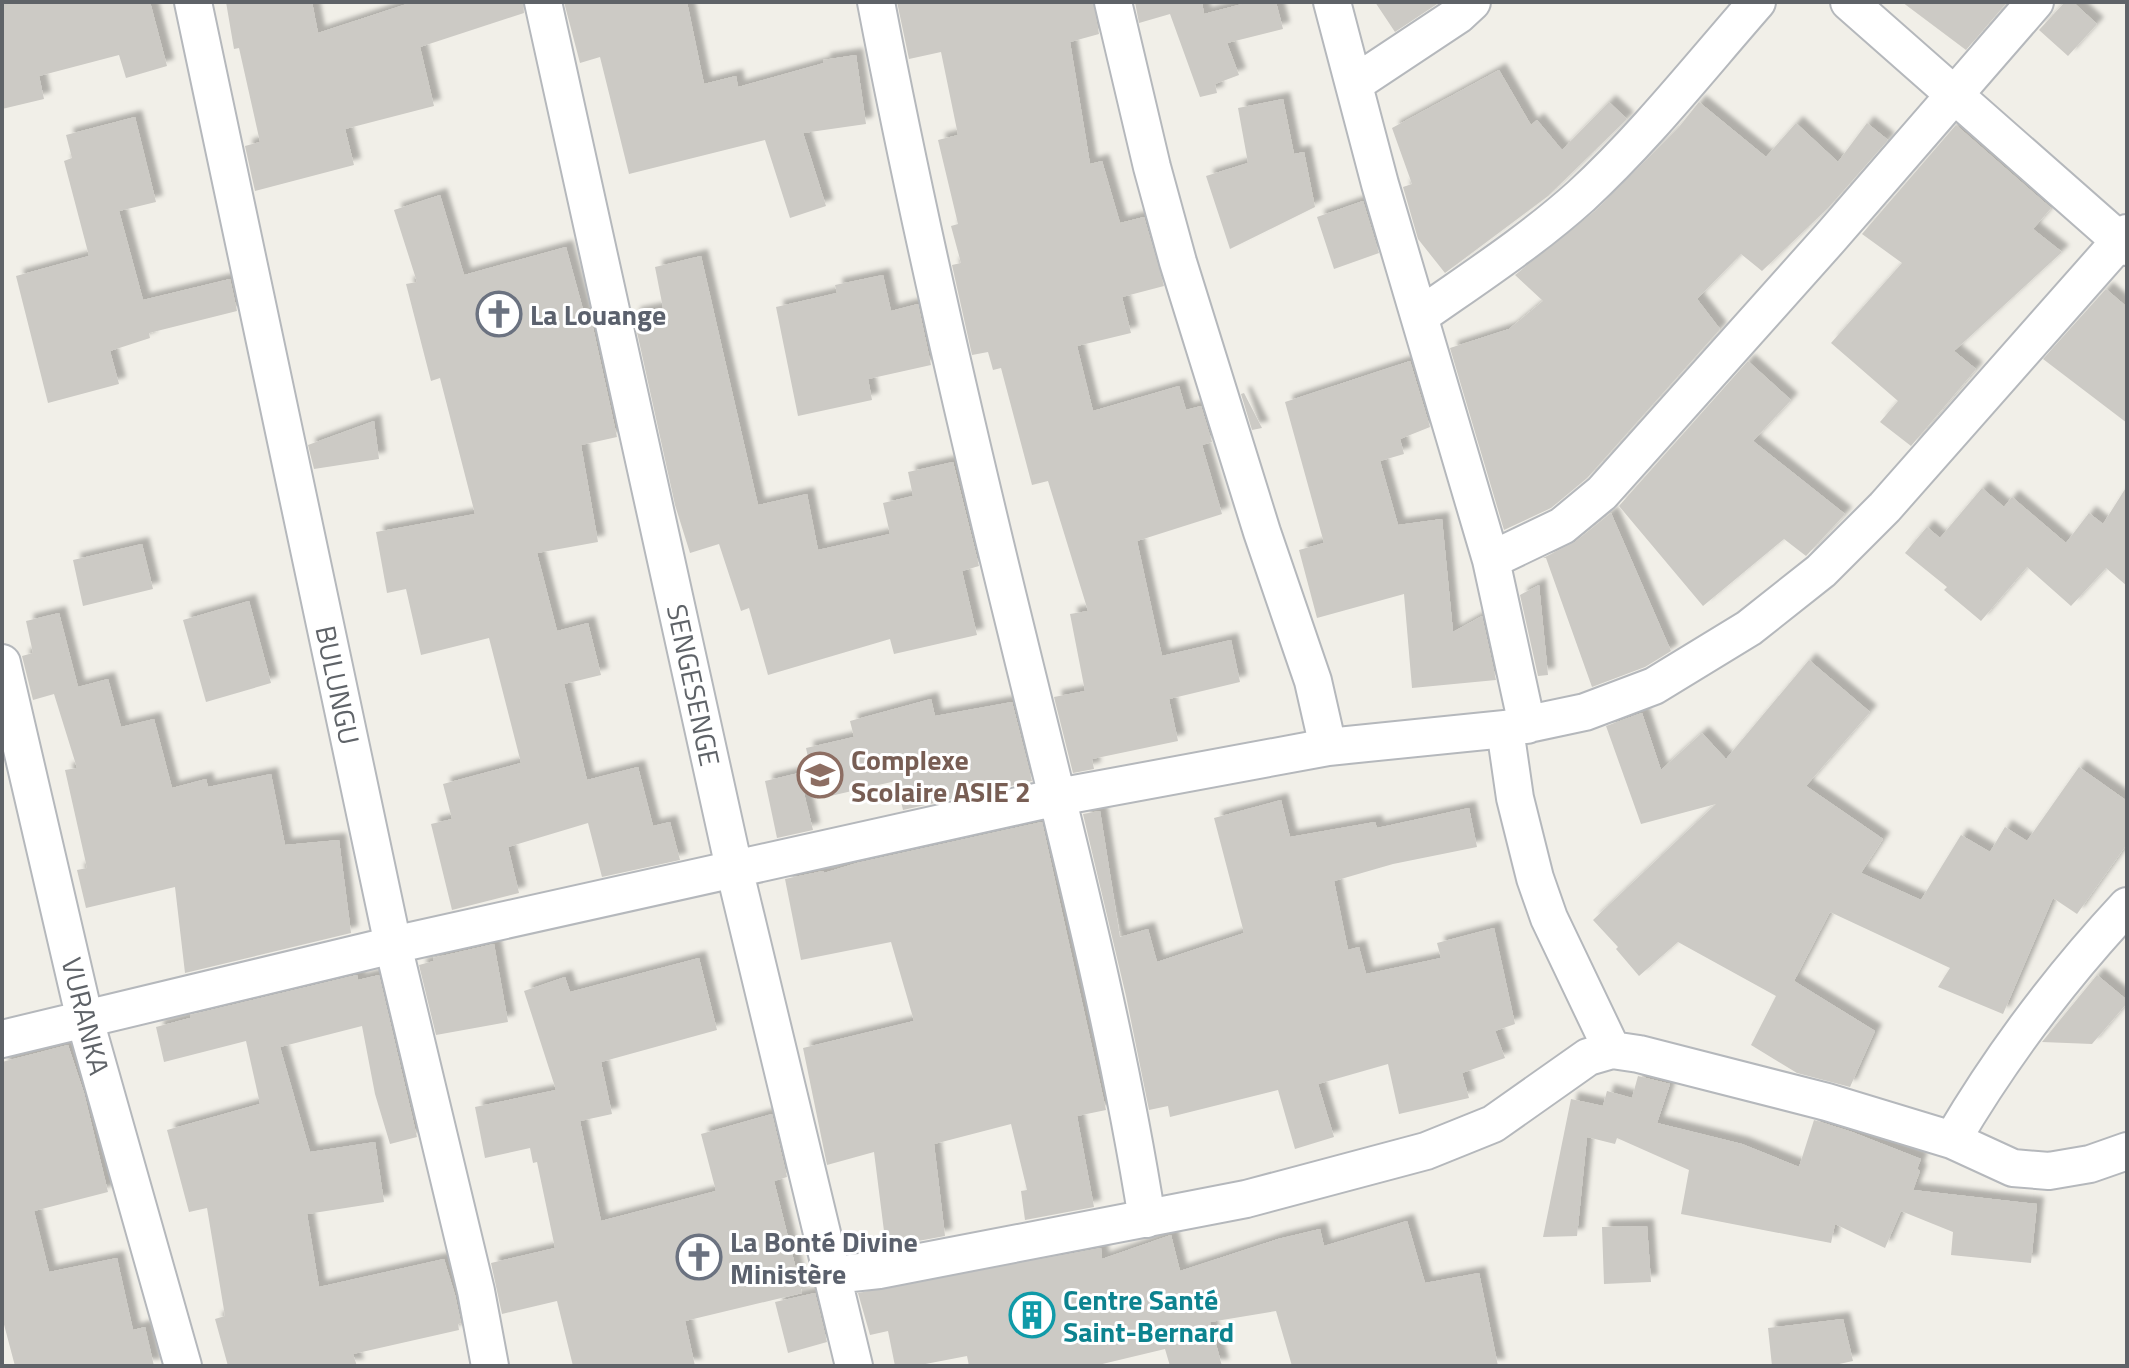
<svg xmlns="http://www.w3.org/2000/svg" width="2129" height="1368" font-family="'Titillium Web',sans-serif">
  <defs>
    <filter id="shadow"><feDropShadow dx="7" dy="-7" stdDeviation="2" flood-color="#0004"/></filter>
  </defs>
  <rect width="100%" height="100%" fill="#f1efe8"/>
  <path fill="#cccac5" filter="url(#shadow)" d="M2,2h148l17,64 -41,12 -7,-23 -80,21 5,23 -42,10z
    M226,2h86l6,31 95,-31h110l1,11 -104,34 14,59 -89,23 9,36 -99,26 -10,-45 15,-4 -21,-94 -5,1z
    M564,2h123l17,82 32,-8 2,11 86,-24 -1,-3 33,-5 10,69 -63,9 23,73 -36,12 -25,-78 -136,34 -29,-117 -20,6z
    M897,2h196l6,32 -29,8 20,122 12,-3 18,62 24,-6 20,69 -42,11 9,36 -54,13 16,65 86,-25 7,24 15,-4 11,36 -10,3 20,69 -85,27 25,115 69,-16 9,42 -71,17 9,42 -86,18 2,10 -21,4 -19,-76 31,-6 -15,-77 18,-3 -40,-130 -16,4 -31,-117 -8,2 -5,-18 -16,3 -20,-90 9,-2 -10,-37 7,-2 -20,-84 20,-5 -17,-83 -32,7z
    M1135,2h67l2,12 46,-12h26l7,27 -56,14 12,32 -24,9 2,9 -17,4 -30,-83 -31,9z
    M1375,2h65l-45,30z
    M1902,2h105l-41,48z
    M2065,2h8l24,22 -29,32 -29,-26z
    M1499,70l32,55 6,-5 25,30 47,-48 18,17 -79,77 -103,77 -27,-34 -15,-52 9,-3 -20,-56z
    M1283,99l11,55 10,-2 11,55 -85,42 -24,-73 42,-13 -10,-55z
    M1699,102l67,55 30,-34 42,39 29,-39 21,17 -60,68 -66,63 -21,-17 -44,45 23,30 -133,149 -36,30 -47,22 -54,-182 59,-19 34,-28 -28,-26 80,-64 84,-84z
    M135,117l21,85 -37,9 24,89 87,-21 7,32 -88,22 1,5 -40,13 9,33 -71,19 -32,-127 73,-20 -25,-95 8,-3 -6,-23z
    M1956,125l95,83 -18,21 29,23 -108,99 22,18 -65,77 -31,-24 18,-21 -67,-58 71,-80 -40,-29z
    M440,195l24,80 102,-28 21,77 5,-1 25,114 -36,8 17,97 -61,11 20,78 31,-8 13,52 -37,9 23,96 51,-13 15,59 17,-4 10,38 -78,17 -14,-54 -80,24 11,46 -67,17 -21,-86 21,-5 -9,-35 78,-21 -32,-125 -68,17 -15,-66 -19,4 -11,-61 99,-18 -35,-136 -9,3 -25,-97 11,-2 -23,-72z
    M1363,201l16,52 -45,16 -17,-52z
    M701,256l57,249 49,-11 11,56 72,-16 -7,-31 30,-7 -5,-24 45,-10 26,104 -17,5 15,64 -83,19 -4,-15 -122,36 -19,-67 -8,3 -22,-67 -29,9 -15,-48 -42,-191 30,-6 -8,-41z
    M883,275l8,36 27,-7 13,61 -63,14 4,21 -74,16 -22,-109 61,-14 -2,-8z
    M2106,289l21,18v116l-84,-64z
    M1410,361l20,66 -30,12 4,15 -24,7 18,64 44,-6 11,113 29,-16 14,64 -84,8 -8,-94 -87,24 -18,-68 25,-7 -39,-141z
    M1748,361l43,39 -38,41 92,73 -39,42 -22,-17 -81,67 -84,-100z
    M1244,393l18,35 -10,2 -11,-36z
    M374,421l5,38 -65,10 -6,-24z
    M2127,486v100l-21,-18 -35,38 -44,-39 -46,54 -37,-31 3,-3 -42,-34 22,-26 13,11 42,-50 22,19 8,-10 54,46 23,-30 14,11z
    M1611,513l60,138 -26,16 -53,20 -46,-129h-3l32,-16z
    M142,544l11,45 -70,17 -10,-46z
    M1539,585l9,90 -10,1 -18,-81z
    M249,601l22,82 -65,19 -23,-82z
    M59,613l19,74 30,-8 13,48 33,-8 18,69 34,-9 2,8 63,-13 14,71 54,-5 12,93 -166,40 -10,-86 -89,21 -9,-38 10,-2 -22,-98 12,-2 -23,-74 -21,6 -11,-44 11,-3 -7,-32z
    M1809,660l61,52 -64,74 77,53 -22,34 60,27 40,-65 29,17 15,-25 22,14 52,-74 48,34v43l-50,70 -24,-16 -50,116 -65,-27 12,-19 -120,-56 -36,69 81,50 -25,56 -53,-14 -46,-28 25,-49 -98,-54 -39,34 -23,-27 2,-2 -25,-27 123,-116 -75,20 -35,-98 36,-13 19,57 41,-37 24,26z
    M931,699l4,17 77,-14 20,79 -129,29 -7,-29 -79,18 -11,-51 48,-11 -4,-16z
    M799,773l14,57 -36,8 -12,-57z
    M1281,800l9,37 85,-15 2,6 92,-20 8,39 -84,17 -59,17 14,69 11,-3 7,27 75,-16 -4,-15 57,-15 21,96 -20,7 10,27 -43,15 7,25 -70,16 -11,-50 -70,20 16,53 -39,12 -17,-59 -108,27 -2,-11 -19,4 -23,-114 -43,-182 17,-3 20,126 28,-8 9,33 87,-29 -30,-115z
    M1042,822l64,288 -29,6 17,91 -69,13 -4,-29 6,-1 -16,-66 -77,20 11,92 -59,11 -12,-95 -47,13 -24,-117 111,-27 -23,-79 -90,18 -16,-81 38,-8 1,2 33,-10z
    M494,944l14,78 -72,13 -17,-70 15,-4 -1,-3z
    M699,958l18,72 -116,32 11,52 -32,7 21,100 115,-30 -15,-57 71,-20 15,63 -13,4 28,112 -117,28 10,45h-122l-16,-65 -55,13 -11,-51 64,-15 -18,-86 -4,1 -3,-15 -45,10 -10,-51 81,-17 -32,-99 41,-14 5,15z
    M357,975l1,5 21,-5 38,162 -27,7 -15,-50 -13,-68 -82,21 30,105 65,-10 9,60 -77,12 12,73 125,-28 11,36 6,28 -3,1 1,6 -106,24 4,12h-129l-13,-47 10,-3 -18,-108 -18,4 -22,-82 93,-26 -14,-63 -82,21 -8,-35 34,-9v-3z
    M2097,975l30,25v3l-35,41 -50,-2z
    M68,1045l16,48 24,99 -74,19 15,61 68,-14 16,72 12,-3 9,39h-139l-13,-49v-255z
    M1638,1076l32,8 -13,39 85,21 57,23 15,-47 38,12 69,27 -4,10 3,2 -7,19 124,14 -6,59 -80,-8 2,-23 -52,-21 -16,37 -50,-24 -4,19 -150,-29 8,-44 -72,-32 -2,6 -28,-7 -10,99 -34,1 28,-138 32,7 4,-15 25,7z
    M1407,1221l18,62 54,-10 19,93h-206l-16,-55 -66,11 12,44h-52l-5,-17 -71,17h-125l-2,-10 -52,10h-20l-7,-35 -18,4 -12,-42 243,-45 1,11 69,-24 9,36 98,-32 42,-10 4,17z
    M1647,1226l4,56 -47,2 -2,-57z
    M815,1293l12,49 -39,11 -13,-51z
    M1843,1319l10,42 -23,5h-58l-4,-38z"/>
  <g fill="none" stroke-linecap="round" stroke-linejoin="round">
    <g stroke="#b5b8bc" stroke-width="40">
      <path id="minor" d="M193,2l200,943 83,346 14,75
        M543,2l191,866 120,498
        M876,2c41,214 90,425 142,636 47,193 98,385 129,581
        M1113,2l39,165 26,95 84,270 51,149 15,66
        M1332,2l48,182 111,376 36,165
        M1849,2l278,245
        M1354,84l104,-69 14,-13
        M1420,316c54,-38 111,-75 161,-120 64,-59 119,-129 176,-194
        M1491,560l71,-34 40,-33 228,-255 205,-236
        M2,663l83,357 98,346
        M1505,729l10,69 20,80 14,40 63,132
        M2,1039l391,-94 665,-148 270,-50 177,-18 80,-17 69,-26 95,-58 72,-57 64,-64 242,-274
        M1952,1140c50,-85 108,-162 175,-234
        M833,1275l46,-5 367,-71 180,-48 67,-27 95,-67 24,-7 27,4 188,48 125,38 61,28 36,3 41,-7 37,-13"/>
    </g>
    <use href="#minor" stroke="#fff" stroke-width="36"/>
  </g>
  <defs>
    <g id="church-ring" transform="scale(2.3)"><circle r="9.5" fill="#fff" stroke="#6b7280" stroke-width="1.5"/><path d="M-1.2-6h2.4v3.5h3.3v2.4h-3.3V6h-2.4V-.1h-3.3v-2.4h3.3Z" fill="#6b7280"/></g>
    <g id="school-ring" transform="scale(2.3)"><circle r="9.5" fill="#fff" stroke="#8d6e63" stroke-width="1.5"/><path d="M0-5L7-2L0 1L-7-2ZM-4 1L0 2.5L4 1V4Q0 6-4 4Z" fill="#8d6e63"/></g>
    <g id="building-ring" transform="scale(2.3)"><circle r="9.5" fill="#fff" stroke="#0f9aa8" stroke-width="1.5"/><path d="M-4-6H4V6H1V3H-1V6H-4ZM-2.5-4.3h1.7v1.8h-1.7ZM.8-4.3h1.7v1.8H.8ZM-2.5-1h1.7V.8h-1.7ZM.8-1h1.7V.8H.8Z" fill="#0f9aa8"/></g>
  </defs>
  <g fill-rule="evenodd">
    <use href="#church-ring" x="499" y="314"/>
    <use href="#school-ring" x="820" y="775"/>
    <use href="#church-ring" x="699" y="1257"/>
    <use href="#building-ring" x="1032" y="1315"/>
  </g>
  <g text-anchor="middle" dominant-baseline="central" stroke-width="6" stroke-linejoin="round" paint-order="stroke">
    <g font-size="28" font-weight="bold" fill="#5b616d" stroke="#fff" text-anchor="start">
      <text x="530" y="314">La Louange</text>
      <text x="730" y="1241">La Bonté Divine<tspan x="730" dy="32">Ministère</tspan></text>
    </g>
    <g font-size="28" fill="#5f6368" stroke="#fff">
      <text transform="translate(338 685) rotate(78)">BULUNGU</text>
      <text transform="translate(694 685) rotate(78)">SENGESENGE</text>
      <text transform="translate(86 1016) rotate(76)">VURANKA</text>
    </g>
    <g font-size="28" font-weight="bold" fill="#785e54" stroke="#fff" text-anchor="start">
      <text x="851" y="759">Complexe<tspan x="851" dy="32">Scolaire ASIE 2</tspan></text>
    </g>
    <g font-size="28" font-weight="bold" fill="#0d838f" stroke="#fff" text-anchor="start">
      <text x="1063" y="1299">Centre Santé<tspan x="1063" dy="32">Saint-Bernard</tspan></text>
    </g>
  </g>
  <rect width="2129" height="1368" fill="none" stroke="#5f6368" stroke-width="8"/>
</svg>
